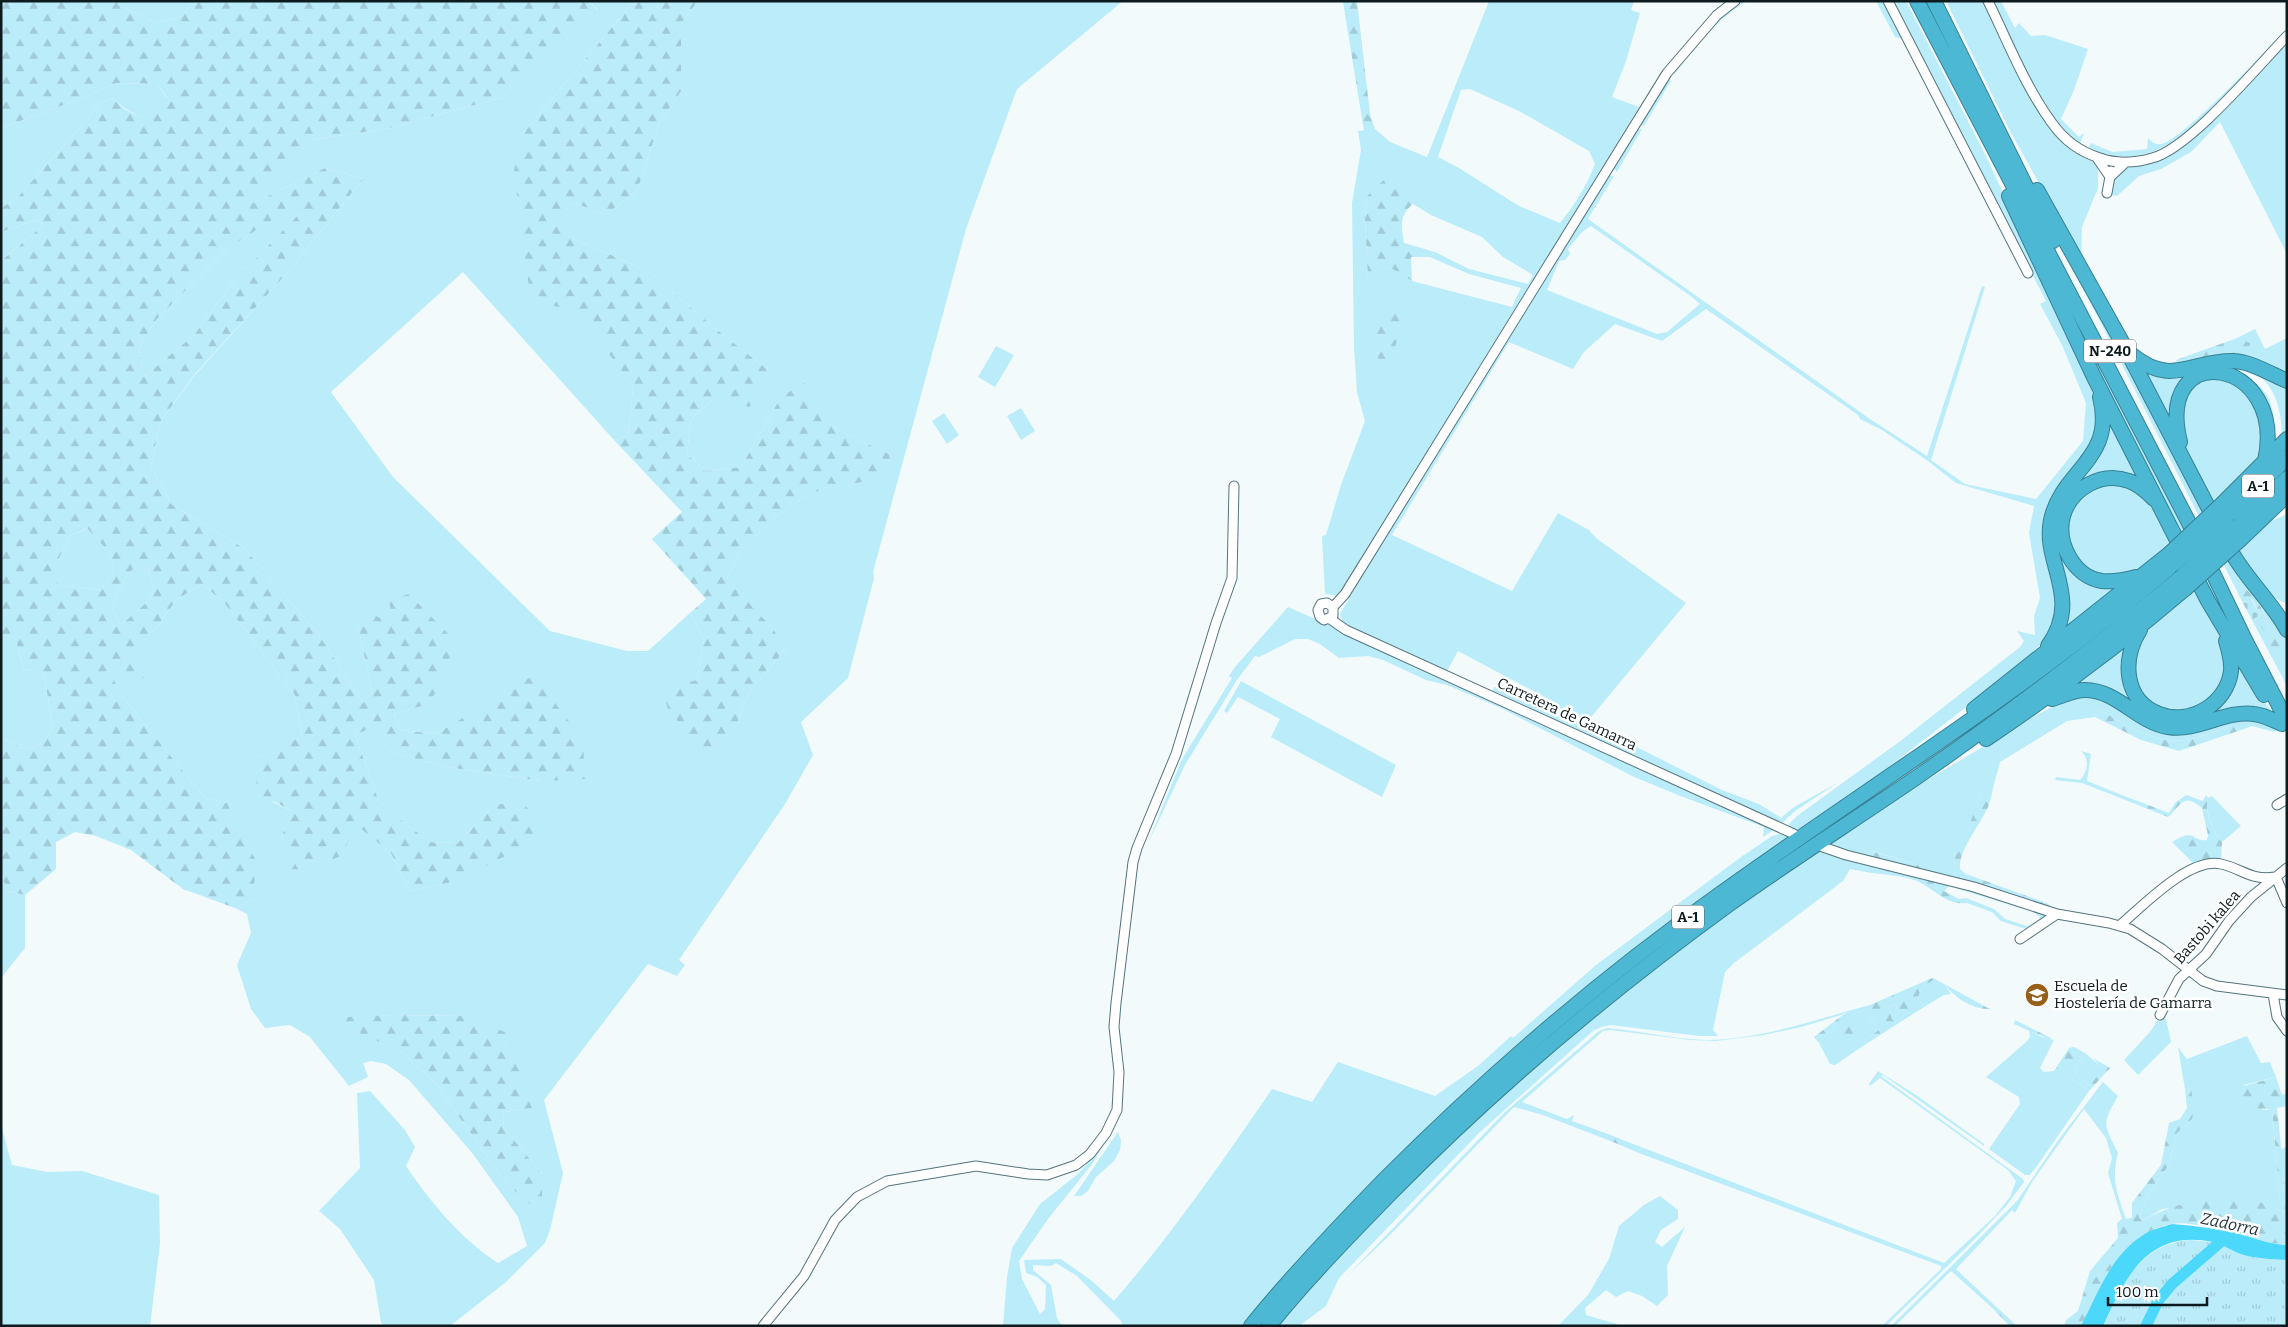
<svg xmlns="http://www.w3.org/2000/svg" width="2288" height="1327" font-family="Bitter,serif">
  <defs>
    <pattern id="forest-firs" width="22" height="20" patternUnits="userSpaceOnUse" patternTransform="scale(1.25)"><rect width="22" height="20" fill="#bbecfa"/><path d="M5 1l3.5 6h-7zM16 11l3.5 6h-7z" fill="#a0cad6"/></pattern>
    <pattern id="cemetery-stones" width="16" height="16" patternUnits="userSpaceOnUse" patternTransform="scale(1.25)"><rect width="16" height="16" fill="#bbecfa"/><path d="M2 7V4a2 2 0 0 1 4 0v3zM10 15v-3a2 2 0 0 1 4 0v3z" fill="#a0cad6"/></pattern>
    <pattern id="park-tufts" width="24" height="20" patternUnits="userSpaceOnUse" patternTransform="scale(1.25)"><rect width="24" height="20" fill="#bbecfa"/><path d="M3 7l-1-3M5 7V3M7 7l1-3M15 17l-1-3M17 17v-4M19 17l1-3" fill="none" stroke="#a0cad6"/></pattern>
  </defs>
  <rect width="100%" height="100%" fill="#f2fafc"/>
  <path fill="#bbecfa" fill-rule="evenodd" d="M117,1h76l-11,15 -25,7 -35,-16z
    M588,1h46l-113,135 55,172 57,79 -5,49 -14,4 -151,-168 -132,120 62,85 157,154 77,20h21l42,-38 14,27 -7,40 -35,10 76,31 13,-31 35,-41 -14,-20 -45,-50 11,-26 38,-36 34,-24 60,-14 13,1 8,-25 -55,-26 -32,-45 -23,13 -40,70 -36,4 -18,-17 4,-35 26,-23 56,-22 -57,-45 -68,-58 -74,-32 -16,-17 14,-20 34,13 31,-24 22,-67 22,-33v-67l17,-23h425l-106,88 -51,140 -93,343 1,6 -26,100 -47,44 12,33 -28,49 -106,156 6,5 -8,11 -29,-12 -104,136 19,73 -13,57 -5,13 -39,39 -56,44h-66l-3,-3 -7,-43 -34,-51 -21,-18 41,-43 -3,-75 13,-2 35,39 10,17 -9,19c25,37 54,72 92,97l29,-17 -9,-29 -45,-63 -64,-74 -23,-16 -15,-3 -8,2 5,14 -19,9 -39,-49 -20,-12 -25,3 -14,-19 -14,-44 14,-32 -4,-19 -12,-6 18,-9 -26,-96 -22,-5 -81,-99 -18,-33 49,-36 22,-31 26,-15 23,21 69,90 7,42 -44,21 15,44 19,9 -11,27 74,-15 36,30 19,38 42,-9 41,-76 -35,37 -29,-1 -50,-40 -24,-67 10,-6 29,24 53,14 94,14 -7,-105 -98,58 -36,-4 -6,-16 34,-10 -35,-81 -35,3 14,66 -9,11 -46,-71 -72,-83 -74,-45 -20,-37 9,-45 35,-47 92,-102 76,-94 -38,-11 -75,37 61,-65 79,-12 114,-31 94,-87zM392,1015l74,1 66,92 -28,4 -1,15 39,47 -35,10 -72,-101 -35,-32 -53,-33z
    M1489,1h145l-3,9 9,3 -14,48 -14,36 27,10 -294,481 -7,8 -13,-2 -3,-58 4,-1 15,-50 24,-64 -8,-29 -3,-45 -2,-144 9,-53 -3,-19 17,-2 15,13 37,15zM1470,89l49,22 70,40 6,13c-8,21 -21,42 -35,59l-41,-17 -60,-38 -21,-11 23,-67zM1396,186l17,18 18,11 51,22 21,20 30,18 -5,9 -59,-15 -34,-17 -5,5 39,17 52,14 -9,19 -100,-26 -23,-14 -21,12 -3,-60 2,-23z
    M1740,1h7c-29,17 -53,47 -72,73l-1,-2 47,-55z
    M1876,1h7l20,38 -8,-2z
    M1891,1h15l80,155 108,236 5,20 -1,18 -8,19 -36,46 4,114 -10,27 -25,27 -160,124 -67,44 -6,-3 -1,-4 8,-8 102,-74 121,-95 4,-6 -7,-10 18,4 -1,-19 6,-18 -11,-65 5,-27 -78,-23 -28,-22 -46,-31 -22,-11 -2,-4 -152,-106 -44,32 -47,-17 -31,28 -11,17 -64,-27 -117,193 120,56 46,-78 31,17 7,8 90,65 -99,119 135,68 37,14 22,14 13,-11 45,-25 -44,29 -14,13 -81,-35 -207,-98 1,-4 55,21 5,-6 -96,-51 -11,20 -94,-42 -11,-7 -2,-8 54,-91 214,-348 6,1 -26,43 282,200 57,37 55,-170 3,1 -54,173 34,24 71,15 47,-58 3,-38 -24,-58 -22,-41 6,-3zM1591,226l101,71 8,7 -33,28 -10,2 -110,-44 12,-29 6,-1 5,-6 -2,-5 14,-17z
    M1946,1h37l57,111 18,26 19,16 21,10v24l-16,39 -1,32 -72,-130z
    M1993,1h8l14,27 4,-5 12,13 14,-1 43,14 -14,41 -13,29 18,18 5,-4 -4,10c-36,-21 -67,-103 -87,-142z
    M2287,28v3c-20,21 -39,41 -59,61 -39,41 -79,83 -140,56l3,-5 22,9 34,-3 1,-11c4,4 7,7 13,6 21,-3 107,-96 126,-116z
    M2287,41v213l-67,-132 -29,30 -30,17 -22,7 -22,20 -7,-1 4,-16 5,-7 8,-5 22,-4 17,-7 24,-16z
    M1669,80l2,1 -27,45 -4,-2z
    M116,83l41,1 10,14 -26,19 -17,-9 -11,-10 -13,6 -83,94 -16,10v-80l76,-28z
    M1637,129h5l-25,43 -4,-4z
    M300,201v12l-66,68 -40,54 -49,41 -7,-26 18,-30 71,-71z
    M35,220l9,5 -43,36v-29z
    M2038,246l147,280 70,146 -43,-69z
    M2076,270l211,367v49l-35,-66 7,3c11,14 4,15 24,24l-10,-9 -14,-37 -17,-14 -5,4 -155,-305z
    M2255,329l10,20 22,-11v38l-44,-18 -6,-20z
    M996,346l18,9 -19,32 -17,-10z
    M2226,363l61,21v49l-6,7c3,-33 -10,-74 -51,-72 -13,1 -29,10 -40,14l-18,45 -31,-60z
    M2235,376c5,1 11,2 15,4 27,14 29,48 15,71 -9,15 -38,40 -51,53 -10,-18 -30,-46 -32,-66 -3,-22 3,-51 26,-59 8,-3 19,-2 27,-3z
    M1021,408l14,23 -14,9 -14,-24z
    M944,413l15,22 -12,9 -15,-23z
    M2109,417l34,66 -24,-8 -50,22 -3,63 56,26 -64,50 -5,-110z
    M2114,483l20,5 19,17 20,36c-14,13 -31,31 -50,35 -19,4 -43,-8 -52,-24 -8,-13 -3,-44 8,-54 11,-9 22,-12 35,-15z
    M2287,514v90l-17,-8 -35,-45 32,-28z
    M88,528l22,25 4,18 -13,19 -43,-5v-25l12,-24z
    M141,560l7,7 6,25 -8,11 -25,22 -10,-18 15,-31z
    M2195,587l24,47 7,29 -7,28 -17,16 -26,6 -25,-9 -13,-15 -6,-28 9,-25 18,-19z
    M1288,607l199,88 288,134 -12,8 1,-10 -81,-30 -49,-20 -133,-69 -54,-23 -21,-5 -43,-20 -15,-4 -29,2 -19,-14 -12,-5h-13l-36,18 -4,-1 -18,24 -52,85 -37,78 34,-84 50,-81 -3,-2 6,-9z
    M1,634l14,4 9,31 20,5 9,55 -11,15 -19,5 -22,-12z
    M2127,643c-1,6 -3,13 -4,19 -4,70 112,88 111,-7l40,61c-21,-7 -38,-6 -60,0 -14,4 -27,11 -42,9 -23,-3 -40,-23 -61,-32 -14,-6 -27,-6 -42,-5z
    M1241,681l155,84 -14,32 -111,-60 9,-18 -42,-22 -11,16 -3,-2z
    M2090,695l26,10 118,15h26l18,10 -3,2 -23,-6 -14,5 -5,-5h-3c-15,5 -30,12 -45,14 -32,4 -60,-16 -86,-31l-4,8 -28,4 -67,41 -6,22h-7l-8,13 -3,15 -9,21 -13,14 1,32 -34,-8 1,-5 -50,-15 -7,7 -38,-12 50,-36 154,-92 40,-21z
    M2081,751l10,3 -4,27 27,11 -1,3 -31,-12 -27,-3 1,-3 24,3c8,-9 10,-21 1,-29z
    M2212,796l29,30 -19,16c-9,-10 -18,-32 -14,-44z
    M1783,833l8,3c-62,43 -124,87 -183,133 -134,106 -257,225 -364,357h-121l-2,-5 -44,-45 -21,-13 -5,3 -18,-1v5l18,15 6,33 5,8h-59l4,-49 5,-29 28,-44 38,-30 25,-28 -10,17 -45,56 -29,42 3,18 18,35 5,-5 1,-24 -9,-8 -11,-4 -2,-13 37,-1 31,22 22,20c58,-67 108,-139 158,-212l40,13 26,-40 97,34 43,-30 33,-30 2,2 83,-73 145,-108 31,-21z
    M1822,849l46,15 -2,8 -16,-3 -7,12 -109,82 -9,9 -12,58 5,6h-19l-88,-11 -10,2 -8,4 -113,101 -141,146 -13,28 -27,20h-21l85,-96 133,-132 146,-121 74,-55z
    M1,872l6,19 18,4v53l-24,30z
    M1945,882l103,31v3l-19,14 -28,-9 -9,-9 -25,-9 -1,-5 28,11 11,10 22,7 10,-3 3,-6 -7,-5 -84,-26 -6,6 -9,-6v-3l11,2z
    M1935,979l9,5 7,10 -7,1 -20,12 -2,-4 -4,-1c1,-14 6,-16 17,-23z
    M1895,1004l2,5 7,5 -1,3 -7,5 -4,-3 -3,-13z
    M1865,1010l14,20 -14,10 1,4 -31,21 -5,-1 -11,-21 10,-11 29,-12 -3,-3 4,-5z
    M1848,1011l-7,4 -40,12 -37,8 -48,6 -26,-1 -79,-10 -8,1 -81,71 45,17 7,-4 -2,6 36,13v6l-65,-25 -29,-8 -124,128 -43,41 158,-164 94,-81 8,-3c33,3 66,11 99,12 48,0 96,-16 142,-29z
    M2160,1017l6,2 5,23 -33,33 -14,-15 26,-28z
    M2029,1030l12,7 13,3 -14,28 4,4 10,-1 2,-3 33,23 -52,75 -7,9h-5l-36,-26 31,-45 -1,-7 -33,-20 40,-35 4,-5z
    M2247,1036l14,27 9,-1 6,15 -32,8 19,25 9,-1 8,92 -10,3 -29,-4 -79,9 -18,11 -5,-2 9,-24 21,-29 8,-32 15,-14 -1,-31 -6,1 -7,-42 9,12z
    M2085,1053l19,16 -15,17 -15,-12 2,-9z
    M1878,1071l38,24 68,49v2l-101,-71 -2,1 142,103 1,3 -17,23 -32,34 -89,87h-4l59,-57v-3l-302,-113 2,-6 303,116 50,-46 16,-20 6,-16 -8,-11 -128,-92 -10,8 -1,-2z
    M2103,1082l15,14c-17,29 -14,28 0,57 -7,26 -1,41 8,66h-4l-14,-46 4,-15 -6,-20 -22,-29 -52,73 -17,31 -3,-3 -56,59 34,32 -2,3 -37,-33 -56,55h-4l126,-125 42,-62z
    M1,1125l11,40 35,7 35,-1 77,24 1,48 -10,83h-149z
    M1118,1132l3,9 -1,9 -6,11 -18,16 -8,14 -7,5h-7z
    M2287,1147v55l-6,-53z
    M1660,1196l18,14v9l-17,11 -6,12 7,5 23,-20 -18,39 1,29 -11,11 -15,-10 -14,-5 -12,6 -10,-7 -21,18 1,7 37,11h-65l30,-31 21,-36 10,-33 25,-21z"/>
  <path fill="url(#forest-firs)" fill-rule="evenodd" d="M1,1h116l5,6 35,16 25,-7 11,-15h395l10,10 -94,86 -114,31 -79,12 -59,64 73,-36 38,11 -76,94 -92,101 -35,48 -9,45 20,37 74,45 72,83 46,71 9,-11 -14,-66 15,-11 20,8 -4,-23 20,-6 43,44 -4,35 -20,31 -34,10 6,16 36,4 98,-59 49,65 2,39 -44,2 -94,-14 -53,-14 -28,-23 -11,5 24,67 50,40 29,1 35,-37 25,-6 21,18 -7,25 -80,39 -42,9 -19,-38 -36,-29 -12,31 -35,15 -19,-1 -8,-31 11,-27 -36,-19 2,-34 44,-22 -7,-41 -69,-90 -23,-21 -26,15 -22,31 -28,22 20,22 -9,9 -31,-16 17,32 81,99 22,5 29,58 -3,38 -18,9 -52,-19 -52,-39 -35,-14 -21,-4 -19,10v27l-31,26 -18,-4 -6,-19v-135l22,12 19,-5 11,-15 -9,-55 -20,-5 -9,-31 -14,-4v-373l43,-36 -9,-5 -34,12v-24l16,-10 83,-94 13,-6 11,11 17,8 26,-20 -10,-13 -41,-1 -39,17 -76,28zM300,202v11l-66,68 -40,54 -49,41 -7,-26 18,-30 71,-71zM87,528l23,25 4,18 -13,19 -43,-5v-25l12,-24zM141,561l7,6 6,25 -8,11 -25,22 -10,-18 15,-31z
    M634,1h64l-17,23v67l-22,33 -22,67 -31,24 -34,-13 -13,20 15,17 74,32 68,58 57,45 -24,33 -32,-11 -26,23 -4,35 18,17 36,-4 40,-70 23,-14 32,46 55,26 -7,25h-14l-60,13 -34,24 -38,36 -11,26 46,50 13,20 -35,41 -13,31 -29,39 -41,-51 -6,-20 35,-9 7,-40 -14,-27 16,-14 -54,-60 30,-27 -68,-72 14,-4 5,-49 -57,-78 -45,-6 -17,-132 7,-35z
    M1357,1l13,113 5,15 -11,2 -21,-129z
    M1388,176l25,28c-14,11 -12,23 -9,39l31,9 -5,5h-19l1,24 -23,-14 -21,13 -3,-61 2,-23z
    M1397,307l8,6 -15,51 -10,-1 -7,-15 -1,-13z
    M2237,338l13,5 -1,9 -6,6 -64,9 -3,-7z
    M2241,587c27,13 21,42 42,60l-3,4 -8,-1c-2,-10 -10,-26 -20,-30l8,-5 -8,-16 -9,4 -6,-12z
    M2099,709c26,15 54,35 86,31 15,-2 31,-9 45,-14h3l5,5 -59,20 -38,-11 -46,-23z
    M1987,784h7c-2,8 -3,16 -6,23 -8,18 -30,44 -28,62l6,5 83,30 -1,4 -93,-29 -1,-32 5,-12 8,-2c5,-12 12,-43 20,-49z
    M2114,792l55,21 6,-10 11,-8 17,6 3,-6 2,3c-4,13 5,34 14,44l-1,19 -17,-1 -10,4 -22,-22c24,-15 19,0 35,-2l1,-5 -6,-27c-20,-16 -20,-3 -34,9l-55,-22z
    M1871,851l51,15 -1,5 -56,-13z
    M1868,864l77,18v3l-11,-2v3l25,13 7,-1 1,5c-20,3 -32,-14 -50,-22 -14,-6 -35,-6 -51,-9z
    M1932,978l3,1c-11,7 -16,9 -17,23l4,1 2,4 -58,37 -1,-4 14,-10 -14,-20 -6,2 -3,4 5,10 -7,8 -10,6 -8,-11 -7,3 -10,11 -5,-6 34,-26 22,-6zM1895,1004l3,7 6,3 -1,3 -7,5 -4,-3 -3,-13z
    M1944,984l42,23 4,2c-17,1 -36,-12 -46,-25z
    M392,1015l74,1 41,17 25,75 -28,4 -1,15 39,47v40l-35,-30 -72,-101 -35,-32 -55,-24 2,-10z
    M2015,1020l36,18 -1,2 -36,-16z
    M2074,1047l11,6 -9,12 -2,9 15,12 14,-17 -10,-11 17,10 -21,23 -33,-23 13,-20z
    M2276,1077l6,18 5,-2v13l-10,2 10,94v43c-21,-2 -39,-9 -60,-13 -16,-4 -39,-11 -56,-8 -53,11 -68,59 -90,102h-17l2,-6 12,-9 12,-40 28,-33 -1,-15 5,-4 10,-1v-15l29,-38 8,-42 11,-4 7,-11 -2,-19 6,-1 3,20 -2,11 -15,14 -8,32 -21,29 -9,24 5,2c28,-17 65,-24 98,-20 14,1 25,5 38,1l-8,-92 -26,-1 -9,-11 7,-11z
    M1608,1134l33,13 -2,6 -31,-13z
    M1990,1301l27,25h-7l-22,-22z"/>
  <path fill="url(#cemetery-stones)" d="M2251,599l9,16 -8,5 -9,-17z"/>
  <path fill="url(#park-tufts)" d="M2190,1240l24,2 41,16 32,2v66h-184c19,-41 36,-82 87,-86z"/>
  <path fill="#4bd8fb" d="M2172,1224c22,2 44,4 66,10 17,4 31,10 49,11v15c-16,-1 -31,-1 -46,-6 -9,-3 -18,-10 -28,-12 -65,-13 -87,34 -110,84h-22c17,-33 30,-71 62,-91 8,-6 20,-8 29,-11z"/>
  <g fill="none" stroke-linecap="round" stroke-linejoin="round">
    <path stroke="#4bd8fb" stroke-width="11" d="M2146,1326l12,-25 14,-17 52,-45"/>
    <g stroke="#54747d" stroke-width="11">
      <path id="minor" d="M1888,1l140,272
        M1988,1c20,41 37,85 64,122 12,17 28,29 48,35 16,6 36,5 52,0 37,-9 106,-92 135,-122
        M2097,158l13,19 16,-15
        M2107,193l4,-22
        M1333,607l-6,-4 -6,1 -3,6 2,7 4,3 9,-4v-9l12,-13 322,-521 50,-58 18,-14
        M1330,619l16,11 448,204
        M2277,805l10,-6
        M1823,847l23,8 128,32 83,27 52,9 21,6 32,20 41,32 14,5 70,9
        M2276,877l11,26
        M2119,926c24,-20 70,-69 102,-62 22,5 30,17 54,13
        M2020,939l37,-25
        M2273,994l4,23 10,14
        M2160,1015l19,-36 27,-25 23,-33 22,-24 36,-29
        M763,1326l41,-50 31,-56 22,-23 30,-16 89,-15 52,8 19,1 29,-10 14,-11 16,-21 11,-23 2,-38 -5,-45 2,-24 17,-141 4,-14 39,-94 40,-131 16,-45 2,-92"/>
    </g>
    <g stroke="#378194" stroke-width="16">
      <path id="highway" d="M1917,1l271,520 57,119 42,81
        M1934,1l119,240
        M2037,190l90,161 105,202c16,28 40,49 55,77
        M2009,196l85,181 114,224 56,94
        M2132,355c40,32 58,6 100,6 18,0 39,13 55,20
        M2180,442c-26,-106 108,-85 85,19
        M2223,503l64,-64
        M2229,514l58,-56
        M2235,527l52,-49
        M2241,539l46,-44
        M2136,577c-11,3 -22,5 -34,4 -28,-4 -46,-38 -39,-65 8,-28 39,-45 66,-35 10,3 18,11 25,18
        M2140,630c-18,28 -17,70 19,84 31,12 68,-10 72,-43 1,-10 -2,-20 -5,-30
        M2048,646c35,-49 -6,-82 3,-126 11,-51 65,-60 49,-123
        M2052,699c11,-3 21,-9 33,-9 32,0 52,32 83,37 30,5 56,-17 86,-13 10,1 19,6 28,10
        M1974,709l195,-155
        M1986,739c70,-47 136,-96 199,-150
        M1251,1326c42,-52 88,-100 134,-147 104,-104 215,-200 335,-285 153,-110 311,-207 454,-330
        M1269,1326c37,-46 79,-89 121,-132 104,-106 217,-201 338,-289 63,-45 128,-86 192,-130 89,-62 176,-127 260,-197"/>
    </g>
    <use href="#minor" stroke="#fff" stroke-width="9"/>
    <use href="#highway" stroke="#4db8d3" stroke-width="14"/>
    <g stroke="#378194" stroke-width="16" stroke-linecap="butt">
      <path id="highway-bridge" d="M2169,554l54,-51
        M2174,564l55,-50
        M2180,578l55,-51
        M2185,589l56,-50"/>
    </g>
    <use href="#highway-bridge" stroke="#4db8d3" stroke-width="14"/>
  </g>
  <defs>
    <g id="university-disc" transform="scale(1.25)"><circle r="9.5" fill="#976019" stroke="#fff"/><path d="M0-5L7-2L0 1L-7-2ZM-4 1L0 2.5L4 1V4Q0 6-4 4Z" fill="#fff"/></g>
  </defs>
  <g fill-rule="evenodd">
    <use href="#university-disc" x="2037" y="995"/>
  </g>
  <g text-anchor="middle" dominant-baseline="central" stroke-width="5" stroke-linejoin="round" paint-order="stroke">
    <g fill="#fff" stroke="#565f62" stroke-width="1">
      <rect x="2084" y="339.5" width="52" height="23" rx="4"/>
      <rect x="2242" y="474.5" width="32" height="23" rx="4"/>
      <rect x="1672" y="905.5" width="32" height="23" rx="4"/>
    </g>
    <g font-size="14" font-weight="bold" fill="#0d1a1e">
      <text x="2110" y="351">N-240</text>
      <text x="2258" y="486">A-1</text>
      <text x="1688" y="917">A-1</text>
    </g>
    <g font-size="15" fill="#0d1a1e" stroke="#fff">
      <text transform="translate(1567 714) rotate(25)">Carretera de Gamarra</text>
      <text transform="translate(2207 927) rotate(-49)">Bastobi kalea</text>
    </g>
    <g font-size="15" fill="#0d1a1e" stroke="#fff" text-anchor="start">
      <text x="2054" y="986">Escuela de<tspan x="2054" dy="17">Hostelería de Gamarra</tspan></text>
    </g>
    <g font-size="16" font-style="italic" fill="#1a3138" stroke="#fff">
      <text transform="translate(2230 1224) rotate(12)">Zadorra</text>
    </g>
  </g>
  <rect width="2288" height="1327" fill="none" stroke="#0d1a1e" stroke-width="5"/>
  <path d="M2108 1297v8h99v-8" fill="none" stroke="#0d1a1e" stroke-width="2.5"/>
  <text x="2116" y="1297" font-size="15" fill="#0d1a1e" stroke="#ffffff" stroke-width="4" paint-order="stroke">100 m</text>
</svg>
